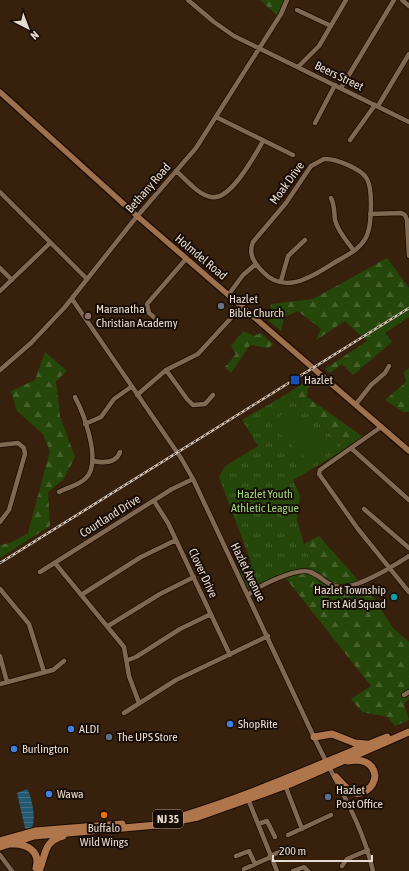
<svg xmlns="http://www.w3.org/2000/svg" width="409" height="871" font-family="'Asap Condensed',sans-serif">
  <defs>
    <pattern id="grass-tufts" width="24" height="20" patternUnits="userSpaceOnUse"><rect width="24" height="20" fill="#26470a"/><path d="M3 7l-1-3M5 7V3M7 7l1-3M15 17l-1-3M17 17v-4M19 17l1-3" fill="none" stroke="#46612c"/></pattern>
    <pattern id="forest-firs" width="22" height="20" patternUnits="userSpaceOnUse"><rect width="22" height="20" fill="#26470a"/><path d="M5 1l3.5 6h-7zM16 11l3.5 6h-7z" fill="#46612c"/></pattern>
    <pattern id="water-rules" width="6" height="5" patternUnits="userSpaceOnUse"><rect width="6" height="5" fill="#255971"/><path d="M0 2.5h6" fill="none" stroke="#457084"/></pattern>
  </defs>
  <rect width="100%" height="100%" fill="#37210d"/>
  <path fill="url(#grass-tufts)" d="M287,394l55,51 -15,15 -34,20 7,16 -3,24 7,24 6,14 -3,10 -48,20 -10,2 -10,-20 12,-8 -32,-85 6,-11 33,-20 -16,-26z"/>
  <path fill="url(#forest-firs)" d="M260,0h27l-8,17z
    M387,258l22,30v29l-24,16 7,9 -39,33 -11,-11 -12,9 -5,-4 42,-28 -22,-20 -29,19 5,-11 -23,-18 -14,6 -3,14 -12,-10 2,-17 42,-5z
    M243,331l11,5 7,-3 12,11 -4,4 -19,-3 -19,28 -6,-6 11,-13 -5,-8z
    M45,352l22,19 -11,10 4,35 15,41 -12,23 -15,12 2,34 -50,32v-13l10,-2 18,-10 22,-82 -7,-17 -26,-23 -6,-20 24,-11z
    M409,368v44h-6l-18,-12 21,-18 -2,-10z
    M312,377l5,5 -9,6 -1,9 59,42 -48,31 24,-25 -55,-51z
    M319,536l55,62 19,30 16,14v57l-5,5 5,16 -14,6 -7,-9 -26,-5 -11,-13 20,-13 -87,-110 23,-8 3,-10 -6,-14z"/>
  <path fill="#26470a" d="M287,408l41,37 -17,18 -40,-37z"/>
  <path fill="url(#water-rules)" d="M27,789c5,8 9,30 5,38l-5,2 -2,-1 -8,-35z"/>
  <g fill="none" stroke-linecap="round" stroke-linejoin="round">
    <g stroke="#1d0a00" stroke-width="6">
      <path id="minor" d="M188,0l26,22 20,14 175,86
        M402,0l7,6
        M297,10l34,16
        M298,67l21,-21 27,-46
        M341,88l53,-88
        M378,106l31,-52
        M216,117l77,38
        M315,123l20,-38
        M350,140l25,-35
        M324,159c11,-1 38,10 43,20 6,11 5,50 -2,60 -6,11 -18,16 -28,22 -22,14 -51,35 -74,11 -9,-9 -15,-18 -10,-30l33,-39 25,-37z
        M176,171c10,8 22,24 35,26 19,5 44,-42 52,-56
        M0,192l87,87
        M331,198c4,8 3,15 4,22 3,12 12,21 19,31
        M370,214l31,-1 4,2 2,5 2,36
        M0,268l12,12
        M281,281l7,-25 17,-16
        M0,291l50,-48
        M229,294l14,-19 13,-11
        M72,299l109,159 12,21c40,86 81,171 120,256 22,47 48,84 60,136
        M169,325l-8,-2 -12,-10 -2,-9 39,-45
        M0,370l31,-27 34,-36 69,-87 62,-72 85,-134 6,-14
        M166,370l21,29 6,6 12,-1 8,-9
        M137,395l29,-25 32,-16 44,-48
        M356,404l15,-19 14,-12 4,-7
        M85,424l16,-7 13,-18 17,-12
        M381,427l-57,40 -4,3 -1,4 39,55 51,63
        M0,445l18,-2 6,5 1,6 -16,56 -9,12
        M351,448l58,52
        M93,461c10,2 23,3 27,-9
        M59,492c9,-5 19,-6 27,-14 16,-16 -2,-64 -11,-81
        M154,501l14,22 62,132
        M364,509l45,39
        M55,563l69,84 5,29 10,27
        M40,572l132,-83 21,-10
        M0,589l29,35 15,48
        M81,595l60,-38 35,-17
        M248,595c10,-9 49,-28 62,-23 12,4 18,16 33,15 19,-1 50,-21 66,-31
        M108,626l52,-32 34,-17
        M0,656l7,26
        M128,660l8,-3 44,-28 31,-15
        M0,684l53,-14 11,-9
        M404,695l5,-3
        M124,713l52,-33 92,-44
        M285,785l17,44
        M248,799l29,72
        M258,824l9,-3 8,16
        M288,835l43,-20
        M0,855l12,16
        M236,856l13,-5 6,13
        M270,856l19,-8
        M342,866l5,-7 21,-9
        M244,869l27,-12
        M293,871l11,-4 4,4"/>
    </g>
    <g stroke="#1d0a00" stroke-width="8">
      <path id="major" d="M0,92l137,124 272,235"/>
    </g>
    <g stroke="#1d0a00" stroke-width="9">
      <path id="highway" d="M314,737l18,-3 23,9 11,1
        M336,777c4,4 9,10 14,14 11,7 24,-3 25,-15 -2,-15 -14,-17 -27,-15
        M182,816c70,-21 137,-52 205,-79
        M0,841l35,-10 87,-7
        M11,844c15,-1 30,7 25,24
        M0,847l34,-11 123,-11 41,-8 92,-33 119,-52
        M39,871c7,-15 4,-30 24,-35"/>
    </g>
    <use href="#minor" stroke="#816852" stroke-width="4.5"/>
    <use href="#major" stroke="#9d704e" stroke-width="5.5"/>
    <use href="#highway" stroke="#af764c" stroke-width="7"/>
    <g stroke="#d1c2b5" stroke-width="2.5">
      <path id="rail" d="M0,563l409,-255"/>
    </g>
    <use href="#rail" stroke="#170d06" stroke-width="1" stroke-dasharray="3" stroke-linecap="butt"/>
  </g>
  <circle fill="#6b7280" stroke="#170d06" stroke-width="1.5" cx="221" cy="306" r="4"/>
  <circle fill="#8d6e63" stroke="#170d06" stroke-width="1.5" cx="88" cy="316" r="4"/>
  <rect fill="#1a4fb4" stroke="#170d06" stroke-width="1.5" x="290" y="375" width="10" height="10" rx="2"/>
  <circle fill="#0f9aa8" stroke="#170d06" stroke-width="1.5" cx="394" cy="597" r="4"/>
  <g fill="#3f7fe0" stroke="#170d06" stroke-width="1.5">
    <circle cx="230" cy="724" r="4"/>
    <circle cx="71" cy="729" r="4"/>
    <circle cx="14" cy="749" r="4"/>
    <circle cx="49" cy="794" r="4"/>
  </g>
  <g fill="#5c6f8a" stroke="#170d06" stroke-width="1.5">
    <circle cx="109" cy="737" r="4"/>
    <circle cx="328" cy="797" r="4"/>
  </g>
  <circle fill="#e8710a" stroke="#170d06" stroke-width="1.5" cx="104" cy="815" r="4"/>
  <g text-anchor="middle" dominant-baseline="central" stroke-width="4" stroke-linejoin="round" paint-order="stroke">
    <rect fill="#170d06" stroke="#a99c92" stroke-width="1" x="153" y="810" width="30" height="18" rx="3"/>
    <g font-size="11" font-weight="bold" fill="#e8dace">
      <text x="168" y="819">NJ 35</text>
    </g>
    <g font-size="12" fill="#e8dace" stroke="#170d06">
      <text transform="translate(339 76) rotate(26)">Beers Street</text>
      <text transform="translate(287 183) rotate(-54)">Moak Drive</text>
      <text transform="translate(148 188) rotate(-49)">Bethany Road</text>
      <text transform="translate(201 257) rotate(40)">Holmdel Road</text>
      <text transform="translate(110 516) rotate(-32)">Courtland Drive</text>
      <text transform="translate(248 572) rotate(64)">Hazlet Avenue</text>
      <text transform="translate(203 573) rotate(65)">Clover Drive</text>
    </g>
    <g font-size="12" fill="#e8dace" stroke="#170d06" text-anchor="start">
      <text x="229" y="299">Hazlet<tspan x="229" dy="14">Bible Church</tspan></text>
      <text x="96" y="309">Maranatha<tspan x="96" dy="14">Christian Academy</tspan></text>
      <text x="304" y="380">Hazlet</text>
      <text x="386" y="590" text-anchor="end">Hazlet Township<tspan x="386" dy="14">First Aid Squad</tspan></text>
      <text x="238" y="724">ShopRite</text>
      <text x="79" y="729">ALDI</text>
      <text x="117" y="737">The UPS Store</text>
      <text x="22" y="749">Burlington</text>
      <text x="336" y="790">Hazlet<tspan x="336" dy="14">Post Office</tspan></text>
      <text x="57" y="794">Wawa</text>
      <text x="104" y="828" text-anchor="middle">Buffalo<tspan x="104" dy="14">Wild Wings</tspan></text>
    </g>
    <g font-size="12" fill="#9cd977" stroke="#170d06">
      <text x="265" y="494">Hazlet Youth<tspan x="265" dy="14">Athletic League</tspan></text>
    </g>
  </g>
  <g transform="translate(28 28) rotate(138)" stroke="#170d06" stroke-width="3" paint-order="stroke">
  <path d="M0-3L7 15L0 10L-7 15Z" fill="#e8dace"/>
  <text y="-6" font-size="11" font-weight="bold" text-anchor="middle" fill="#e8dace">N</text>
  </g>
  <path d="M273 855v6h99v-6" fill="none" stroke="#e8dace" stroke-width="2"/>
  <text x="279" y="855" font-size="12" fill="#e8dace" stroke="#170d06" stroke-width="3" paint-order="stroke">200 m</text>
</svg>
